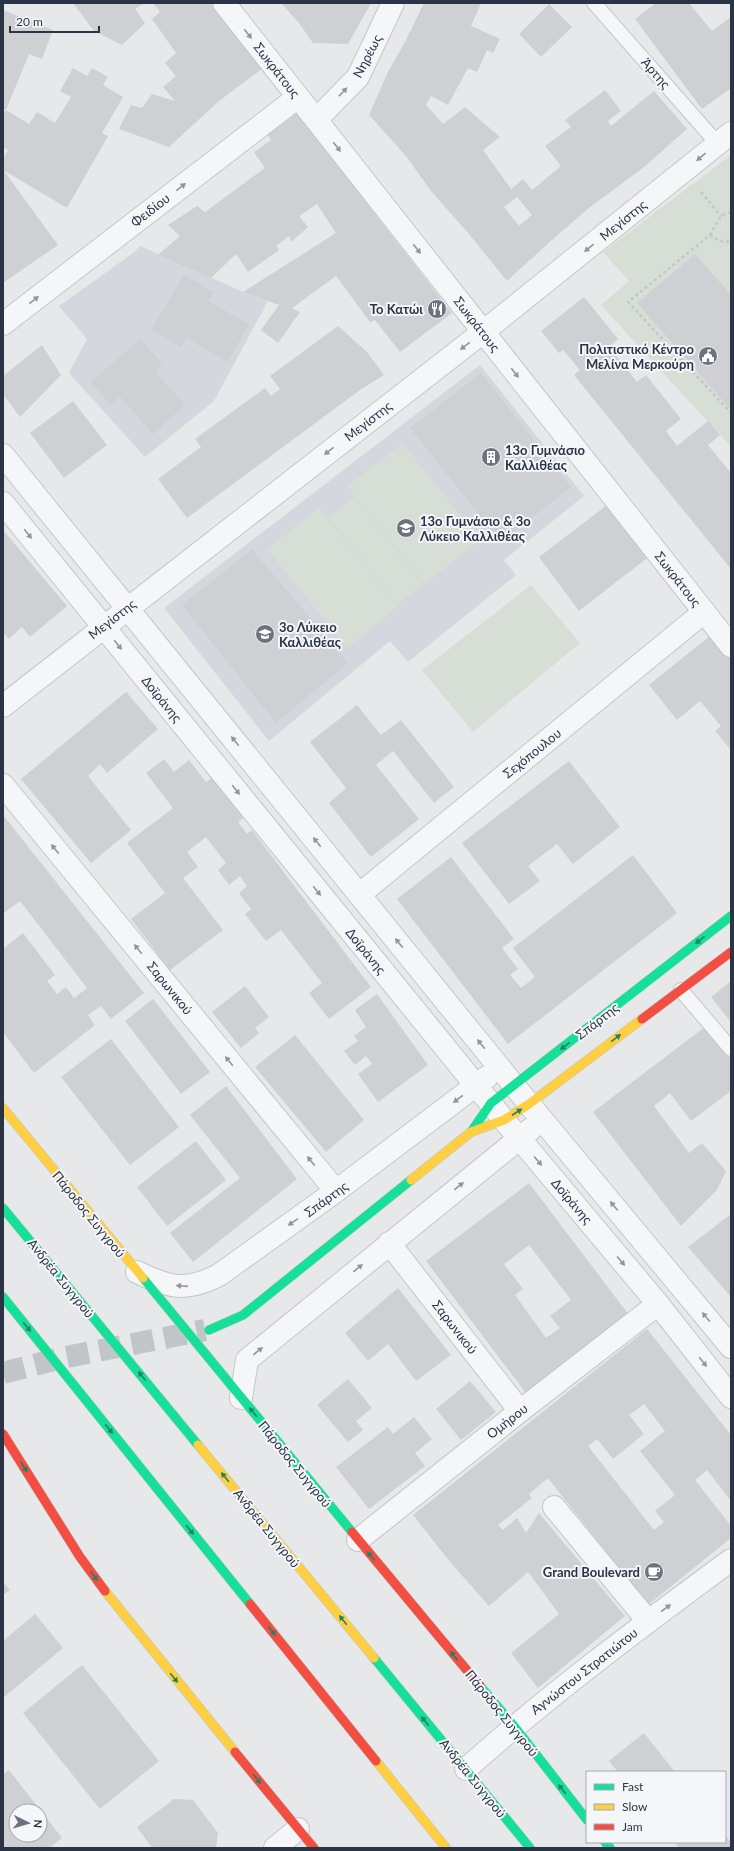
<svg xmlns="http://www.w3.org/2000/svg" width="734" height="1851" font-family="Lato,sans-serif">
  <rect width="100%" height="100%" fill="#e6e8ea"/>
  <path fill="#d4d7dd" d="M140,246l103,46 25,9 -54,100 -69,56 -76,-84 18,-34 -28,-33 74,-53z
    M480,365l104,131 -80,64 12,15 -108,87 -18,-21 -121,100 -105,-133z"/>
  <path fill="#d6ded6" d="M731,155v292l-130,-142 28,-24 -26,-29z
    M403,443l77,97 -55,44 -78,-98z
    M355,497l68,87 -26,21 -69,-88z
    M319,508l79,99 -51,41 -80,-99z
    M531,585l49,58 -107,89 -51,-62z"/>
  <path fill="#ced0d3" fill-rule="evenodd" d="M73,3h71l-9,6 10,14 -23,22 -28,-14z
    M153,3h59l51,65 -44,33 -50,46 -50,-18 12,-24 11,3 10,-14 23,7 -12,-14 13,-11 -11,-13 11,-10 -24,-34 8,-7z
    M281,3h90l-23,41 -35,-1 -14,-20z
    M424,3h57l-10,23 29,13 -7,14 -6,-3 -10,22 -9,-4 -20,37 -17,-9 -5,9 17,19 22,-17 35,30 -17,13 28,39 12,-10 9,11 29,-24 -16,-20 26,-19 -6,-7 40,-30 16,21 -13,10 3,5 43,-35 33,38 -44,39 -53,39 -38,33 -45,41 -38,-47 -38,-43 -25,-35 -37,-41 19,-43 18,-32zM517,197l15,18 -13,11 -15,-19z
    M656,3h33l23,28 19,-14v71l-29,21 -67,-90z
    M549,4l23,23 -31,30 -22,-23z
    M3,10l50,20 -11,29 -13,-5 -23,56 -3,-1z
    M73,68l14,8 5,-8 16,9 -5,8 20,12 -21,36 6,3 -41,72 -64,-38v-11l5,-9 -5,-3v-32l3,-5 23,14 8,-12 18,11 16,-26 -11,-6z
    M295,109l76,100 81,104 -52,39 -25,-32 -5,2 -34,-46 -44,32 8,4 -22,31 -17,-13 18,-25 -36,-13 93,-59 -19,-29 -18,12 9,11 -17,15 -2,-6 -13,10 3,4 -31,22 -12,-18 -25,24 -53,-23 22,-19 -12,-11 29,-19 8,6 60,-44 -11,-16 17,-12 -6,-10z
    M4,171l54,74 -55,38v-111z
    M695,254l36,41v115l-94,-107z
    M184,275l30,17 -6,9 41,23 -21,38 -42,-24 -5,9 -30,-17z
    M584,297l34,42 -9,8 28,35 9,-7 35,44 -15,12 11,15 31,-25 12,14 -12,10 23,28v96l-157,-194 6,-5 -17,-20 -4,3 -18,-22z
    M338,326l29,26 17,23 -24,15 -173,128 -29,-39 43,-32 -6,-8 70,-51 6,8 9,-7 -10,-13z
    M141,339l21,25 -7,7 30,34 -32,29 -33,-37 -9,8 -21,-23z
    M42,345l19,30 -41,42 -17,-23v-18z
    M481,373l90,114 -70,55 -91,-114z
    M73,401l34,44 -43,33 -34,-45z
    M611,502l40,53 -72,56 -40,-54z
    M3,530l64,76 -37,31 -8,-10 -13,12 -4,-5 -2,1z
    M252,549l96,114 -72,60 -94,-118z
    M711,635l20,24v91l-16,-19 6,-5 -21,-25 -23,19 -28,-35z
    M126,692l32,37 -51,44 -7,-9 -12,12 43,54 -40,33 -70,-84z
    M357,705l24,30 20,-15 53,67 -20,16 -41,-52 -17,14 43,54 -48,38 -42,-54 17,-15 -36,-46z
    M164,759l10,13 15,-12 17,22 8,-6 31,41 -7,5 9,12 5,-4 119,157 -42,32 -20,-26 13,-10 -41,-53 -15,11 -21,-27 6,-5 -12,-16 8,-7 -7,-10 -11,9 -11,-15 8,-7 -20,-26 -19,15 11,15 -15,11 40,52 -53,40 -39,-51 34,-26 -38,-50 46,-35 -27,-35z
    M569,761l51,66 -47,37 -16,-20 -29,22 12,15 -31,23 -47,-61z
    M3,815l141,178 -33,26 -10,-13 -13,9 7,10 -61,48 -31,-41v-83l20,-16 32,42 -8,6 10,13 9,-7 8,11 13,-10 -67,-87 -17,13z
    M633,855l44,58 -169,131 -111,-145 54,-42 63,82 -12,9 16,21 -8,6 11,13 14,-11 -22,-29z
    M731,981v41l-20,-25z
    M245,986l24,31 -14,11 4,5 -18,15 -29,-36z
    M377,994l51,71 -50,37 -20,-28 14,-10 -6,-8 -11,9 -11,-14 14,-10 -4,-5 12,-9 -11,-17z
    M153,999l57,73 -29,22 -56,-73z
    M706,1026l25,34v31l-40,30 -21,-28 -16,13 35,47 13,-10 24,28 -9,19 -36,36 -88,-114z
    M295,1035l69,85 -38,32 -71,-85z
    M111,1039l68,88 -49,38 -69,-88z
    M226,1086l71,93 -104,83 -23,-29 70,-55 -50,-63z
    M196,1141l30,39 -59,46 -30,-39z
    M529,1183l100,132 -103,78 -100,-132zM529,1245l42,55 -21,16 10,12 -14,10 -31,-43 8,-6 -19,-25z
    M731,1214v83l-43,-50z
    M398,1288l53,67 -35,26 -28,-37 -20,17 -23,-28z
    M647,1329l84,106v66l-24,-31 -12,10 36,46v12l-83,67 -100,-127 -19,16 3,4 -34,27 5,5 14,-12 9,15 13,-20 86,103 -87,72 -27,-35 48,-39 -31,-42 -39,34 -38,-43 -38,-48zM644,1404l21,27 -25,20 35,44 -20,16 9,11 -10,8 -66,-84 9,-7 16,20 31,-25 -15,-19z
    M348,1379l24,29 -16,13 7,9 -15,12 -31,-37z
    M470,1381l26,31 -35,28 -25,-31z
    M414,1417l18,22 -17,14 10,13 -56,43 -33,-42 52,-40 5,7z
    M3,1582l7,8 -7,5z
    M35,1614l28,34 -60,50v-57z
    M82,1665l77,96 -59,48 -77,-96z
    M644,1733l31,39h-57l-9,-11z
    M9,1770l53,68 -13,10h-46v-73zM16,1811h24v24h-24z
    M174,1799l19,1 25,33 -2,15h-64l-15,-21z
    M725,1835l6,7v6h-52l-5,-6h51z"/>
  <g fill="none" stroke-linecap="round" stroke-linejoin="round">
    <path stroke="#c1c4c9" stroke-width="22" stroke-dasharray="22 11" stroke-linecap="butt" d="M3,1373l58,-15 144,-28"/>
    <g stroke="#c4c6c8" stroke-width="16">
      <path id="lane" d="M594,3l123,140
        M681,990l50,59"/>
    </g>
    <g stroke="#c4c6c8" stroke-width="24">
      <path id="street" d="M224,3l507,643
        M316,120l42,-43 35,-74
        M3,324l295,-227
        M3,455l526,649 202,243
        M3,503l501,617 154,184 73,93
        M3,706l480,-374 248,-199
        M3,785l333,406
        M360,894l344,-282
        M389,1243l131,168
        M137,1272c32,16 49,20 82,3l117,-84 151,-114
        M241,1398l6,-38 284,-231
        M554,1507l94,114
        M358,1540l162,-129 138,-107
        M466,1769c84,-75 174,-142 265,-209
        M275,1848l23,-19"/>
    </g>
    <g stroke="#c4c6c8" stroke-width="10">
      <path id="fast" d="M471,1132l20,-29 240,-187
        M3,1208l195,237
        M143,1278l209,254
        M3,1297l247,307
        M209,1330l34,-15 168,-135
        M374,1658l156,190
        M480,1686l34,40 73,94
        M605,1842l5,6"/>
    </g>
    <g stroke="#c4c6c8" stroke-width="10">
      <path id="slow" d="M3,1108l140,170
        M411,1180l60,-48 33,-12 25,-16 113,-85
        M198,1445l176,213
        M105,1591l130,161
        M376,1761l70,87"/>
    </g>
    <g stroke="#c4c6c8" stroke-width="10">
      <path id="jam" d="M642,1019l89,-67
        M3,1434l77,123 25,34
        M352,1532l128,154
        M250,1604l126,157
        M235,1752l79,96"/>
    </g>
    <path stroke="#c5c6ca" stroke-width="2.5" stroke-dasharray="3 3" stroke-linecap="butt" d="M701,192l20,24
      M731,212l-10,4 -11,19 -82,67 103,111
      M710,235l9,6 12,1"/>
    <use href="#lane" stroke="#f5f6f7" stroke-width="14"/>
    <use href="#street" stroke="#f5f6f7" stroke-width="22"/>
    <use href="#fast" stroke="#16e098" stroke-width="9"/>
    <use href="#slow" stroke="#ffcf43" stroke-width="9"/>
    <use href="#jam" stroke="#f24e42" stroke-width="9"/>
  </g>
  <defs><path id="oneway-solid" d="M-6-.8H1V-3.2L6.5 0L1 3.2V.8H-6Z"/></defs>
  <g fill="#90959e">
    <use href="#oneway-solid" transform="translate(248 34) rotate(52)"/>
    <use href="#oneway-solid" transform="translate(343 92) rotate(-46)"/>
    <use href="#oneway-solid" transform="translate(337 147) rotate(52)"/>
    <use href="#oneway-solid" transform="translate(701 157) rotate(140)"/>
    <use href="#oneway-solid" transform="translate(181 187) rotate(-38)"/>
    <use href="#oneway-solid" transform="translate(589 248) rotate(141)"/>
    <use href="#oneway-solid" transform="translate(417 249) rotate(52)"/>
    <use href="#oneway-solid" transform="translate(34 300) rotate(-38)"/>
    <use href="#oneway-solid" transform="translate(465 346) rotate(142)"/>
    <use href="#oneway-solid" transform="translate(515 373) rotate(52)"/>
    <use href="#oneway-solid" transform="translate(329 451) rotate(142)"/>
    <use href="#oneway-solid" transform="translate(28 534) rotate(51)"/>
    <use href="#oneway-solid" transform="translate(118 645) rotate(51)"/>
    <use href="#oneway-solid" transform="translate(235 741) rotate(-129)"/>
    <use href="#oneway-solid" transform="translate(236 790) rotate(51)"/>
    <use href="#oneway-solid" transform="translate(317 842) rotate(-129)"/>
    <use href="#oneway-solid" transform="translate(55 849) rotate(-129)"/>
    <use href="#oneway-solid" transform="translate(317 891) rotate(51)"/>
    <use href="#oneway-solid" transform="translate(399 943) rotate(-129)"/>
    <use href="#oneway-solid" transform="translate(138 949) rotate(-129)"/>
    <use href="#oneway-solid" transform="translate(481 1044) rotate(-129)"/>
    <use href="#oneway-solid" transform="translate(229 1061) rotate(-129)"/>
    <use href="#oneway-solid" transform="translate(458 1099) rotate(143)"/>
    <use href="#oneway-solid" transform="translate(311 1161) rotate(-129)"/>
    <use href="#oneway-solid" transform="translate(538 1161) rotate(50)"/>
    <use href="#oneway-solid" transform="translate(459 1186) rotate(-39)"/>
    <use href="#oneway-solid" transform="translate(614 1206) rotate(-130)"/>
    <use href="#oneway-solid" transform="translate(293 1222) rotate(145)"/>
    <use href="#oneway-solid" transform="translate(621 1261) rotate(50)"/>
    <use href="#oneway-solid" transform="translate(358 1268) rotate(-39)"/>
    <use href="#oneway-solid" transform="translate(182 1286) rotate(-176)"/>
    <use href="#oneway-solid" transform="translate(706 1317) rotate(-130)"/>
    <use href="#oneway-solid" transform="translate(258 1351) rotate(-39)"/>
    <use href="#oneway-solid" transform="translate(703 1362) rotate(51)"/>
    <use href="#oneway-solid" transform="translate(666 1608) rotate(-36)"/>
  </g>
  <g fill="#22816a">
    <use href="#oneway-solid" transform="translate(700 940) rotate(142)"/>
    <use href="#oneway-solid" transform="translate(616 1038) rotate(-37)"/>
    <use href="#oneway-solid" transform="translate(565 1046) rotate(142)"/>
    <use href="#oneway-solid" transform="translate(517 1112) rotate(-33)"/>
    <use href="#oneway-solid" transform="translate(27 1327) rotate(51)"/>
    <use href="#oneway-solid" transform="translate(142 1376) rotate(-129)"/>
    <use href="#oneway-solid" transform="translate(253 1412) rotate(-129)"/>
    <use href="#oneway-solid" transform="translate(109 1429) rotate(51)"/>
    <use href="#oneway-solid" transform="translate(24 1467) rotate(58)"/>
    <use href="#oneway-solid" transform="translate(225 1477) rotate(-129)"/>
    <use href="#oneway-solid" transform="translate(190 1530) rotate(51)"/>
    <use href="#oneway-solid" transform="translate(371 1556) rotate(-130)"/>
    <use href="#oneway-solid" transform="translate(94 1576) rotate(55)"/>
    <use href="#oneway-solid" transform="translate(343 1620) rotate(-129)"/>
    <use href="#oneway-solid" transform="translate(272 1631) rotate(51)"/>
    <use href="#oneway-solid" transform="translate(454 1656) rotate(-130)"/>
    <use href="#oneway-solid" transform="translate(174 1678) rotate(51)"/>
    <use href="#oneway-solid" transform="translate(425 1721) rotate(-129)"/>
    <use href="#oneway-solid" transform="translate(257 1779) rotate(51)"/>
    <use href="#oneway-solid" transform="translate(562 1789) rotate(-129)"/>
  </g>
  <defs>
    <g id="restaurant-disc" transform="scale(1)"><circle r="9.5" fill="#6c737f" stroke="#f4f6f9"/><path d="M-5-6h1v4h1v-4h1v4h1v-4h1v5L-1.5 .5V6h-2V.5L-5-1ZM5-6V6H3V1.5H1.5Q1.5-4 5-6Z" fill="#fff"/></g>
    <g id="civic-disc" transform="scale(1)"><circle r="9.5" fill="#6c737f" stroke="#f4f6f9"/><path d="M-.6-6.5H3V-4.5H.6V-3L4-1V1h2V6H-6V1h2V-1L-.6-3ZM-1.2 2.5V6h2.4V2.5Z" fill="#fff"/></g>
    <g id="building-disc" transform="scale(1)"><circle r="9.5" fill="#6c737f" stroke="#f4f6f9"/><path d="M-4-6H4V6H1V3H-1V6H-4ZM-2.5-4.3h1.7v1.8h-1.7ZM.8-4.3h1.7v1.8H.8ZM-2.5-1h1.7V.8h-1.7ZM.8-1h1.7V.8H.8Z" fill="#fff"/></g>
    <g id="school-disc" transform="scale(1)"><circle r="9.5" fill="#6c737f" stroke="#f4f6f9"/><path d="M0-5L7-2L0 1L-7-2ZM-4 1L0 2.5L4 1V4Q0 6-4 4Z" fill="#fff"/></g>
    <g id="cafe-disc" transform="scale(1)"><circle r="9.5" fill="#6c737f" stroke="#f4f6f9"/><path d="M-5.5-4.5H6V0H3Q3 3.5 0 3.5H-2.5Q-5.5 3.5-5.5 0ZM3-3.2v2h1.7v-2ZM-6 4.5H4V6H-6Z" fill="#fff"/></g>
  </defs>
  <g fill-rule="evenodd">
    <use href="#restaurant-disc" x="437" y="309"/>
    <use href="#civic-disc" x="708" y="356"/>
    <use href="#building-disc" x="491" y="457"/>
    <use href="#school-disc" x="406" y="528"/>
    <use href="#school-disc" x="265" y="634"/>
    <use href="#cafe-disc" x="654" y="1572"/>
  </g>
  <g text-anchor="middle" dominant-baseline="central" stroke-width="4" stroke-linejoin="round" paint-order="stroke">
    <g font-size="13" fill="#2b3445" stroke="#f4f6f9">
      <text transform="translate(367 56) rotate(-62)">Νηρέως</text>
      <text transform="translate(277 70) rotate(52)">Σωκράτους</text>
      <text transform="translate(656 73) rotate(49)">Άρτης</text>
      <text transform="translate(150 210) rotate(-38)">Φειδίου</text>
      <text transform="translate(623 220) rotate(-39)">Μεγίστης</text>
      <text transform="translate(477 324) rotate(52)">Σωκράτους</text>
      <text transform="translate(368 421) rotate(-38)">Μεγίστης</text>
      <text transform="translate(678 579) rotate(52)">Σωκράτους</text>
      <text transform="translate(112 619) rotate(-38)">Μεγίστης</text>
      <text transform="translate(162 699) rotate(51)">Δοϊράνης</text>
      <text transform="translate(532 753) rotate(-39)">Σεχόπουλου</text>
      <text transform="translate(366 951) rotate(51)">Δοϊράνης</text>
      <text transform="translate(170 988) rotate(51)">Σαρωνικού</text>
      <text transform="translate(597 1021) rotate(-38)">Σπάρτης</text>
      <text transform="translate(326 1199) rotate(-36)">Σπάρτης</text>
      <text transform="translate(572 1201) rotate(50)">Δοϊράνης</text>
      <text transform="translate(89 1214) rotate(51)">Πάροδος Συγγρού</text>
      <text transform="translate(61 1278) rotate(51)">Ανδρέα Συγγρού</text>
      <text transform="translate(455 1327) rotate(52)">Σαρωνικού</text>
      <text transform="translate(507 1421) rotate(-38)">Ομήρου</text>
      <text transform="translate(295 1464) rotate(51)">Πάροδος Συγγρού</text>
      <text transform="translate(267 1528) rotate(51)">Ανδρέα Συγγρού</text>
      <text transform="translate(584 1671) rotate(-38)">Αγνώστου Στρατιώτου</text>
      <text transform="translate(502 1713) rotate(51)">Πάροδος Συγγρού</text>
      <text transform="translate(473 1778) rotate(51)">Ανδρέα Συγγρού</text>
    </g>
    <g font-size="13" font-weight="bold" fill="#2b3445" stroke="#f4f6f9" text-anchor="end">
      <text x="423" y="309">Το Κατώι</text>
      <text x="694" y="349">Πολιτιστικό Κέντρο<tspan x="694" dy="15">Μελίνα Μερκούρη</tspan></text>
      <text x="505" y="450" text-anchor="start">13ο Γυμνάσιο<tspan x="505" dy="15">Καλλιθέας</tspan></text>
      <text x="420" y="521" text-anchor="start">13ο Γυμνάσιο &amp; 3ο<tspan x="420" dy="15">Λύκειο Καλλιθέας</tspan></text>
      <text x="279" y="627" text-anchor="start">3ο Λύκειο<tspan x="279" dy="15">Καλλιθέας</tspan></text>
      <text x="640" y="1572">Grand Boulevard</text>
    </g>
  </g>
  <rect width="734" height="1851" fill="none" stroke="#2b3445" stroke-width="8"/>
  <rect x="586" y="1771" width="140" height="72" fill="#f4f6f9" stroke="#a4a8b1"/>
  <rect x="594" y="1784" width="20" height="6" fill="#16e098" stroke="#a4a8b1"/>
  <text x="622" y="1791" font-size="12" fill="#2b3445">Fast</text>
  <rect x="594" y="1804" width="20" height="6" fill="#ffcf43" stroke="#a4a8b1"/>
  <text x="622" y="1811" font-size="12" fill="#2b3445">Slow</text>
  <rect x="594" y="1824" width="20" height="6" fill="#f24e42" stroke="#a4a8b1"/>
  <text x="622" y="1831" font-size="12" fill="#2b3445">Jam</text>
  <g transform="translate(28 1823) rotate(95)"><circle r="19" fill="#f4f6f9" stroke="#a4a8b1"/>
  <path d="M0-3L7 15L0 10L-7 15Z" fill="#6c737f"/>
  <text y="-6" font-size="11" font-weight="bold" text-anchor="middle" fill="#2b3445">N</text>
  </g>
  <path d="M10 26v6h89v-6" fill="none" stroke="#2b3445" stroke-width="2"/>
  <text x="16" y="26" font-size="12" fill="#2b3445" stroke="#f4f6f9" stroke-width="3" paint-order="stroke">20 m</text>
</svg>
